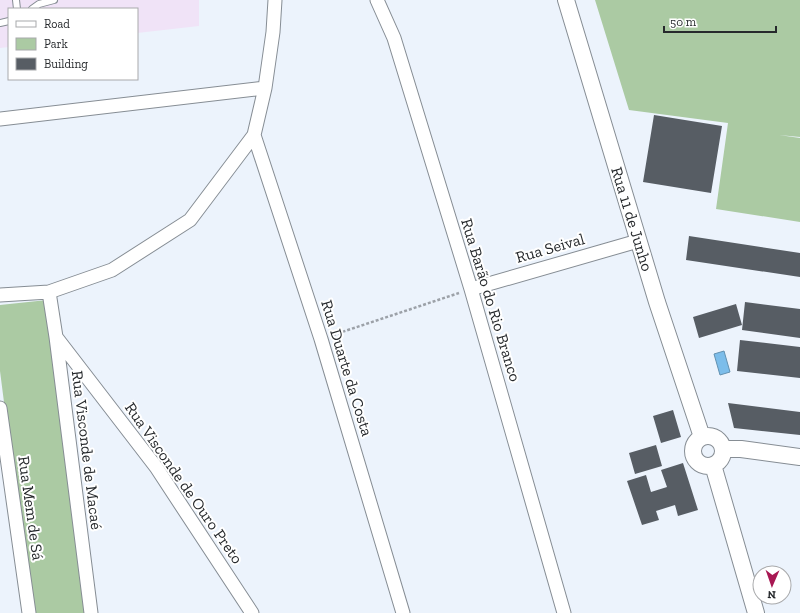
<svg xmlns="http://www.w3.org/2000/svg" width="800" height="613" font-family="'Zilla Slab',serif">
  <rect width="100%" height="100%" fill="#ecf3fc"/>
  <path fill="#f0e3f7" d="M0,0h199v26l-62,7v-24h-128v38l-9,1z"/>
  <path fill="#abcaa3" d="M595,0h205v137l-21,-2 21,3v84l-84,-13 12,-86 -99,-13z
    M47,300l39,313h-55l-31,-242v-66z"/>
  <path fill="#7cbdea" stroke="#6291b1" d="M724,351l6,21 -10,3 -6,-21z"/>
  <path fill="#575d64" d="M654,115l68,11 -11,67 -68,-11z
    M689,236l111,17v24l-114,-17z
    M745,302l55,7v29l-58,-8z
    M736,304l6,21 -43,13 -6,-21z
    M740,340l60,7v31l-63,-7z
    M728,403l72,9v23l-66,-7z
    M673,410l8,27 -20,6 -8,-27z
    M656,445l6,21 -27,8 -6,-21z
    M683,463l15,47 -20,6 -3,-11 -19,6 3,9 -17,5 -15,-44 19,-6 5,17 16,-5 -6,-17z"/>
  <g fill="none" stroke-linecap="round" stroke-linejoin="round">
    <g stroke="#868d94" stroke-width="8">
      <path id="service" d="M16,0l1,9
        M32,9l7,-5 15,-4
        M0,23l9,-2"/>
    </g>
    <g stroke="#868d94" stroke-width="15">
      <path id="minor" d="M377,0l17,38 77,251 93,324
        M0,119l265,-31
        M254,135l67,204 82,274
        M471,289l167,-48
        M49,292l7,45 35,276
        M0,295l49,-3 63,-22 78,-50 64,-85 11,-47 8,-56 2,-32
        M56,337l100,130 96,146
        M0,408l29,205"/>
    </g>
    <g stroke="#868d94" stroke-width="18">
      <path id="tertiary" d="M566,0l91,302 45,135
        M693 451a15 15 0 1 1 30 0a15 15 0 1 1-30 0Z
        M723,449h18l59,8
        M713,465l43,148"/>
    </g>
    <path stroke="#9ca1a8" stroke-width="2.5" stroke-dasharray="3 2" stroke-linecap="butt" d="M333,335l126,-42"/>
    <use href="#service" stroke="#fff" stroke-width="6"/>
    <use href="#minor" stroke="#fff" stroke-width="13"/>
    <use href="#tertiary" stroke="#fff" stroke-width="16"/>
  </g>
  <g text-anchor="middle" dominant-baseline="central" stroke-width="4" stroke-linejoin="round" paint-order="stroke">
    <g font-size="16" fill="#26292c" stroke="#fff">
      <text transform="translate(632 219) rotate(73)">Rua 11 de Junho</text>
      <text transform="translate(550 248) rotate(-16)">Rua Seival</text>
      <text transform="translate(491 300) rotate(73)">Rua Barão do Rio Branco</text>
      <text transform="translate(347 368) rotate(73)">Rua Duarte da Costa</text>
      <text transform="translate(87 450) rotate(83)">Rua Visconde de Macaé</text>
      <text transform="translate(184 483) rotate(55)">Rua Visconde de Ouro Preto</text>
      <text transform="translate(31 508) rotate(82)">Rua Mem de Sá</text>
    </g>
  </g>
  <rect x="8" y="8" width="130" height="72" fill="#ffffff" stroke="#a8a9ab"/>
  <rect x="16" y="21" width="20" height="6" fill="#ffffff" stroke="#a8a9ab"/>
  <text x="44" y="28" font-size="12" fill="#26292c">Road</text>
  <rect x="16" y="38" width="20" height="12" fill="#abcaa3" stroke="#a8a9ab"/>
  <text x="44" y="48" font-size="12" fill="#26292c">Park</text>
  <rect x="16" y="58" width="20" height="12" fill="#575d64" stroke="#a8a9ab"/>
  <text x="44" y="68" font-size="12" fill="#26292c">Building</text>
  <g transform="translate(772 585) rotate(182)"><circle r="19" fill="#ffffff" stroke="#a8a9ab"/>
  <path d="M0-3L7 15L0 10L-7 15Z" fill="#a81853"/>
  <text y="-6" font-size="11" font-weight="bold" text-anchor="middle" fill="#26292c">N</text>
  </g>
  <path d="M664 26v6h112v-6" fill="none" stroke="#26292c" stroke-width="2"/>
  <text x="670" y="26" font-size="12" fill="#26292c" stroke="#ffffff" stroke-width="3" paint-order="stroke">50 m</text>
</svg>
